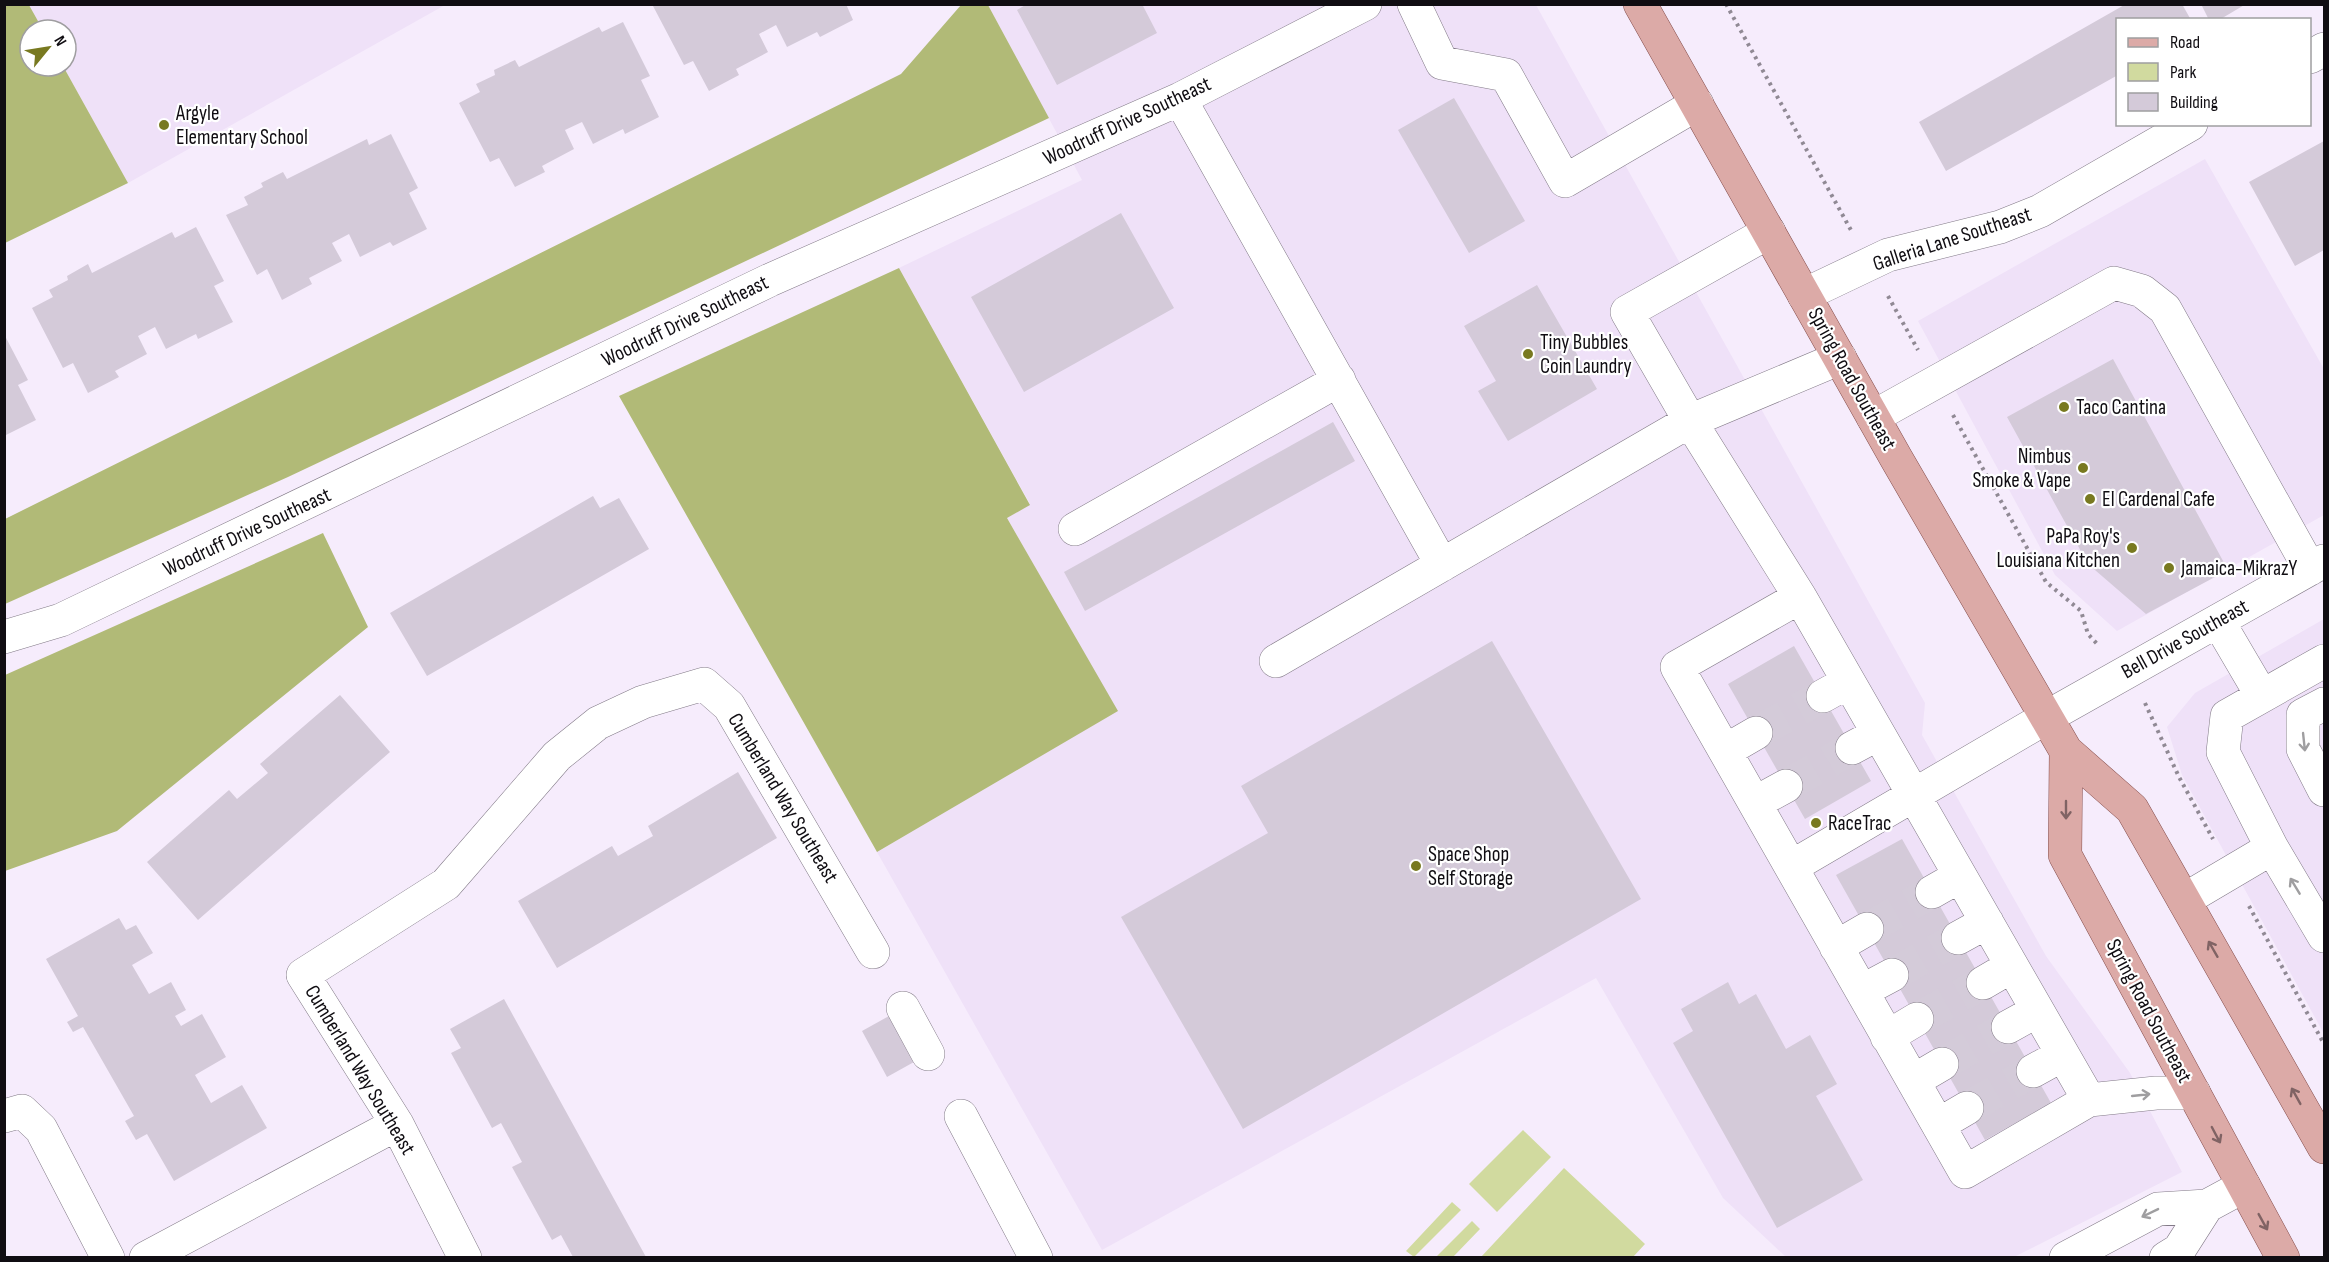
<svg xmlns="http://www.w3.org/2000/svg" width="2329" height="1262" font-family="'Sofia Sans Condensed',sans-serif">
  <rect width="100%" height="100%" fill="#f6ecfc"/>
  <path fill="#efe1f8" d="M29,5h416l-317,178 -65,-117h3v-36h-23z
    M988,5h548l389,698 -3,32 124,221 84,117 52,99 -168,85h-228l-63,-59 -127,-220 -494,272 -225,-398 240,-141 -110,-193 23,-14 -131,-236 183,-88z
    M2205,159l119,210v146l-207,116 -62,-56 -137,-254z
    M2324,619v415l-142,-259 -15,-48 28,-34z"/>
  <path fill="#d1da9f" d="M1523,1130l28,27 -54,55 -28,-28z
    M1564,1168l81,76 -12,13h-152z
    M1452,1202l9,8 -47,47 -8,-6z
    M1472,1221l8,8 -27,28h-17z"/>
  <path fill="#b1ba77" d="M5,4l24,1 14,25h-13v36h33l65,117 -123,60z
    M961,5h27l61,113 -761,359 -283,127v-85l896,-445z
    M899,268l131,237 -23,13 111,193 -241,141 -258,-456z
    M323,533l45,94 -251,204 -112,40v-196z"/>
  <path fill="#d4cad9" d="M656,4h190l7,16 -33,17 -3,-5 -30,15 -11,-22 -17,9 9,18 -32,17 3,6 -30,16 -16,-30 -9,4 -31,-59z
    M1027,4h115l15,29 -100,52 -40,-75z
    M2126,4h56l9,16h-73v55l-172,96 -27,-49z
    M2201,4h45l-27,16h-10z
    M623,22l27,54 -9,4 18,37 -34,17 -2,-5 -30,15 -11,-22 -17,8 9,19 -32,17 3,6 -30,15 -16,-29 -9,4 -31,-59 21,-11 -4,-8 19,-9 -1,-5 21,-10 4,7 80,-40 3,5z
    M1454,98l71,123 -56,32 -71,-123z
    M391,134l27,54 -9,5 18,36 -34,17 -3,-4 -30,15 -11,-23 -17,9 10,18 -33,17 3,6 -30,16 -15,-31 -10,6 -31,-60 22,-10 -4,-8 19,-10 -2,-4 22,-11 4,7 80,-40 2,6z
    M2324,141v109l-29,16 -46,-84z
    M1121,213l53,95 -150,84 -53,-95z
    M196,227l28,54 -10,5 19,36 -35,17 -2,-5 -30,15 -11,-22 -17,9 9,18 -32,17 4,6 -31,16 -15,-30 -10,5 -31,-60 21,-11 -4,-7 19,-10 -1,-4 21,-12 4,9 80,-41 3,6z
    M1537,285l60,104 -89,52 -30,-50 18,-10 -32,-55z
    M4,334l24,46 -10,5 18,35 -32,16z
    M2113,359l115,211 -82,44 -58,-50 -81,-147z
    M1333,422l22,39 -270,150 -21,-39z
    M593,496l7,12 19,-10 30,51 -222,127 -37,-63z
    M1492,641l149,258 -398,230 -122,-212 147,-84 -27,-47z
    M1794,646l77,135 -66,38 -77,-135z
    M340,695l50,57 -192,168 -51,-58 82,-72 8,9 31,-26 -8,-9z
    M738,772l39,66 -220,130 -39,-67 94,-55 6,10 35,-20 -5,-10z
    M1902,839l149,264 -66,37 -149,-265z
    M119,918l7,12 10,-5 17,28 -21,12 17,29 22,-12 15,28 -11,6 6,10 21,-12 24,43 -31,18 16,28 31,-18 25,43 -93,53 -27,-47 -11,6 -11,-19 9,-5 -51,-89 -10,5 -6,-10 11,-6 -32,-57z
    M1728,982l11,22 17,-10 30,55 24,-14 27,49 -21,12 47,84 -86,48 -104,-185 20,-12 -12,-22z
    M504,999l142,258h-73l-12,-22 -9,5 -40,-73 10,-5 -21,-39 -9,5 -41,-75 10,-5 -11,-19z
    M889,1016l25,46 -27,15 -25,-46z"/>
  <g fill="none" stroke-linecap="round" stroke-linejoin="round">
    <path stroke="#d4cbd9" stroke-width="33" stroke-dasharray="33 16" stroke-linecap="butt" d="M1756,733l67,-37
      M1786,786l66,-38
      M1867,929l65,-37
      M1892,975l66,-37
      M1917,1019l66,-36
      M1942,1064l66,-37
      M1967,1108l66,-37"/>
    <g stroke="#827a87" stroke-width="34">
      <path id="minor" d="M1414,4l28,59 64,12 59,106 132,-77
        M2310,57l14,-8
        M1180,99l262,466
        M1769,232l-142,80 63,109 110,176 289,503 -124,72 -288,-505 123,-70
        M1804,295l84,-40 112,-28 40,-16 151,-87
        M1873,417l241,-134 28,8 23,18 145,260
        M1075,529l264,-149
        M2218,621l44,75
        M4,637l57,-17 709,-340 410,-181 185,-95
        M1276,661l414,-240 150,-63
        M2324,661l-97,55 -4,36 49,96 52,88
        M1823,696l25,-14
        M2324,704l-21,11v34l21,41
        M1852,748l26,-14
        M1725,751l31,-18
        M1755,803l31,-17
        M1791,867l256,-150 277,-156
        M1932,892l28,-16
        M2184,900l88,-52
        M1958,938l29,-16
        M1836,947l31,-18
        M1983,983l29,-17
        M1862,991l30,-16
        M903,1008l25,46
        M2008,1027l29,-16
        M1887,1037l30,-18
        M2033,1071l29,-16
        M1913,1081l29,-17
        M2089,1100l67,-7h38
        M4,1116l18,-5 19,18 67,129
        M961,1116l75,142
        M1938,1125l29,-17
        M146,1258l251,-134
        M465,1258l-68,-134 -94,-149 143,-91 111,-128 41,-33 45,-21 61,-18 25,22 144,246
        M2066,1258l92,-49 49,-3 37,-20
        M2166,1258l13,-8 28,-44"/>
    </g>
    <g stroke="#854e4c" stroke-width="34">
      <path id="major" d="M1640,4l256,454 170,293 66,58 192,338
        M2066,751l-1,104 218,403"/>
    </g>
    <path stroke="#908994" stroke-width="4" stroke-dasharray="3 4.5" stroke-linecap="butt" d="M1726,4l126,228
      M1888,296l30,54
      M1953,415l93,167 35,29 7,23 11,12
      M2145,703l34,74 34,62
      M2249,906l75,138"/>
    <use href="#minor" stroke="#fff" stroke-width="33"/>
    <use href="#major" stroke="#dcaaa7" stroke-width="33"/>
  </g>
  <defs><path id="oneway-shaft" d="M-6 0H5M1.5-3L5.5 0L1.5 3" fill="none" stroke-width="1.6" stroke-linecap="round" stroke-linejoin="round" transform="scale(1.5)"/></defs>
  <g stroke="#9f9ea0">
    <use href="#oneway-shaft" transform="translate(2304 742) rotate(84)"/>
    <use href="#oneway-shaft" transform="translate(2295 886) rotate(-121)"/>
    <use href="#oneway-shaft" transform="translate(2141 1095) rotate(-6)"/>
    <use href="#oneway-shaft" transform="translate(2150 1213) rotate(154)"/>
  </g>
  <g stroke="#806364">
    <use href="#oneway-shaft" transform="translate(2066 810) rotate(90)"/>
    <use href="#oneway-shaft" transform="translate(2213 949) rotate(-120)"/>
    <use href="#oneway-shaft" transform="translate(2296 1096) rotate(-119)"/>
    <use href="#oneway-shaft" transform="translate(2216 1135) rotate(62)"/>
    <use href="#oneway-shaft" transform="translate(2263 1222) rotate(61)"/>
  </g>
  <g fill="#787920" stroke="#fff" stroke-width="2">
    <circle cx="164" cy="125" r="6"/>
    <circle cx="1528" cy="354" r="6"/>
    <circle cx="2064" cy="407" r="6"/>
    <circle cx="2083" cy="468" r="6"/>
    <circle cx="2090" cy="499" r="6"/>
    <circle cx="2132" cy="548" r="6"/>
    <circle cx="2169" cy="568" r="6"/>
    <circle cx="1816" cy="823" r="6"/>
    <circle cx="1416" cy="866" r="6"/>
  </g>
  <g text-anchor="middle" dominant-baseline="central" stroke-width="4.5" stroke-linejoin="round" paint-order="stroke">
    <g font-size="21" fill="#100d12" stroke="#fff" text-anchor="start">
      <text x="176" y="113">Argyle<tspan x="176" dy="24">Elementary School</tspan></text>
      <text x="1540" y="342">Tiny Bubbles<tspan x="1540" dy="24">Coin Laundry</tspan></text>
      <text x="2076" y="407">Taco Cantina</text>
      <text x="2071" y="456" text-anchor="end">Nimbus<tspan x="2071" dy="24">Smoke &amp; Vape</tspan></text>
      <text x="2102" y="499">El Cardenal Cafe</text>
      <text x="2120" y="536" text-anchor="end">PaPa Roy's<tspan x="2120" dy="24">Louisiana Kitchen</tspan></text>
      <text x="2181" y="568">Jamaica-MikrazY</text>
      <text x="1828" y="823">RaceTrac</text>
      <text x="1428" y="854">Space Shop<tspan x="1428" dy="24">Self Storage</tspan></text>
    </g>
    <g font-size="21" fill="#100d12" stroke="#fff">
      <text transform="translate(1127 121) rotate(-25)">Woodruff Drive Southeast</text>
      <text transform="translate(1952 239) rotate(-18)">Galleria Lane Southeast</text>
      <text transform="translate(685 321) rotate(-26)">Woodruff Drive Southeast</text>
      <text transform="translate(1852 379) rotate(61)">Spring Road Southeast</text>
      <text transform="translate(247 532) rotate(-25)">Woodruff Drive Southeast</text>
      <text transform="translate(2185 639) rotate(-29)">Bell Drive Southeast</text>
      <text transform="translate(783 798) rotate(59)">Cumberland Way Southeast</text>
      <text transform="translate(2149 1011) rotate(62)">Spring Road Southeast</text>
      <text transform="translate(360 1070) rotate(59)">Cumberland Way Southeast</text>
    </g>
  </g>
  <rect width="2329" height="1262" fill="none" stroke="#100d12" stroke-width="12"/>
  <rect x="2116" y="18" width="195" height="108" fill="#ffffff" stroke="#9f9ea0" stroke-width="1.5"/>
  <rect x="2128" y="38" width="30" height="9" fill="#dcaaa7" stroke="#9f9ea0" stroke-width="1.5"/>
  <text x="2170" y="48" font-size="18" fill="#100d12">Road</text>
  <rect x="2128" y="63" width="30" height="18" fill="#d1da9f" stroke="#9f9ea0" stroke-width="1.5"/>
  <text x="2170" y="78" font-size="18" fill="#100d12">Park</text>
  <rect x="2128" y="93" width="30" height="18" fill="#d4cad9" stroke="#9f9ea0" stroke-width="1.5"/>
  <text x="2170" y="108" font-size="18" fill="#100d12">Building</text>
  <g transform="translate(48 48) rotate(60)"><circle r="28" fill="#ffffff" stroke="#9f9ea0" stroke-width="1.5"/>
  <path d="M0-4.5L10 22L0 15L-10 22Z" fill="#787920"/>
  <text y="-9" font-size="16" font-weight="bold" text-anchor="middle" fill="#100d12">N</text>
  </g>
</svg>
